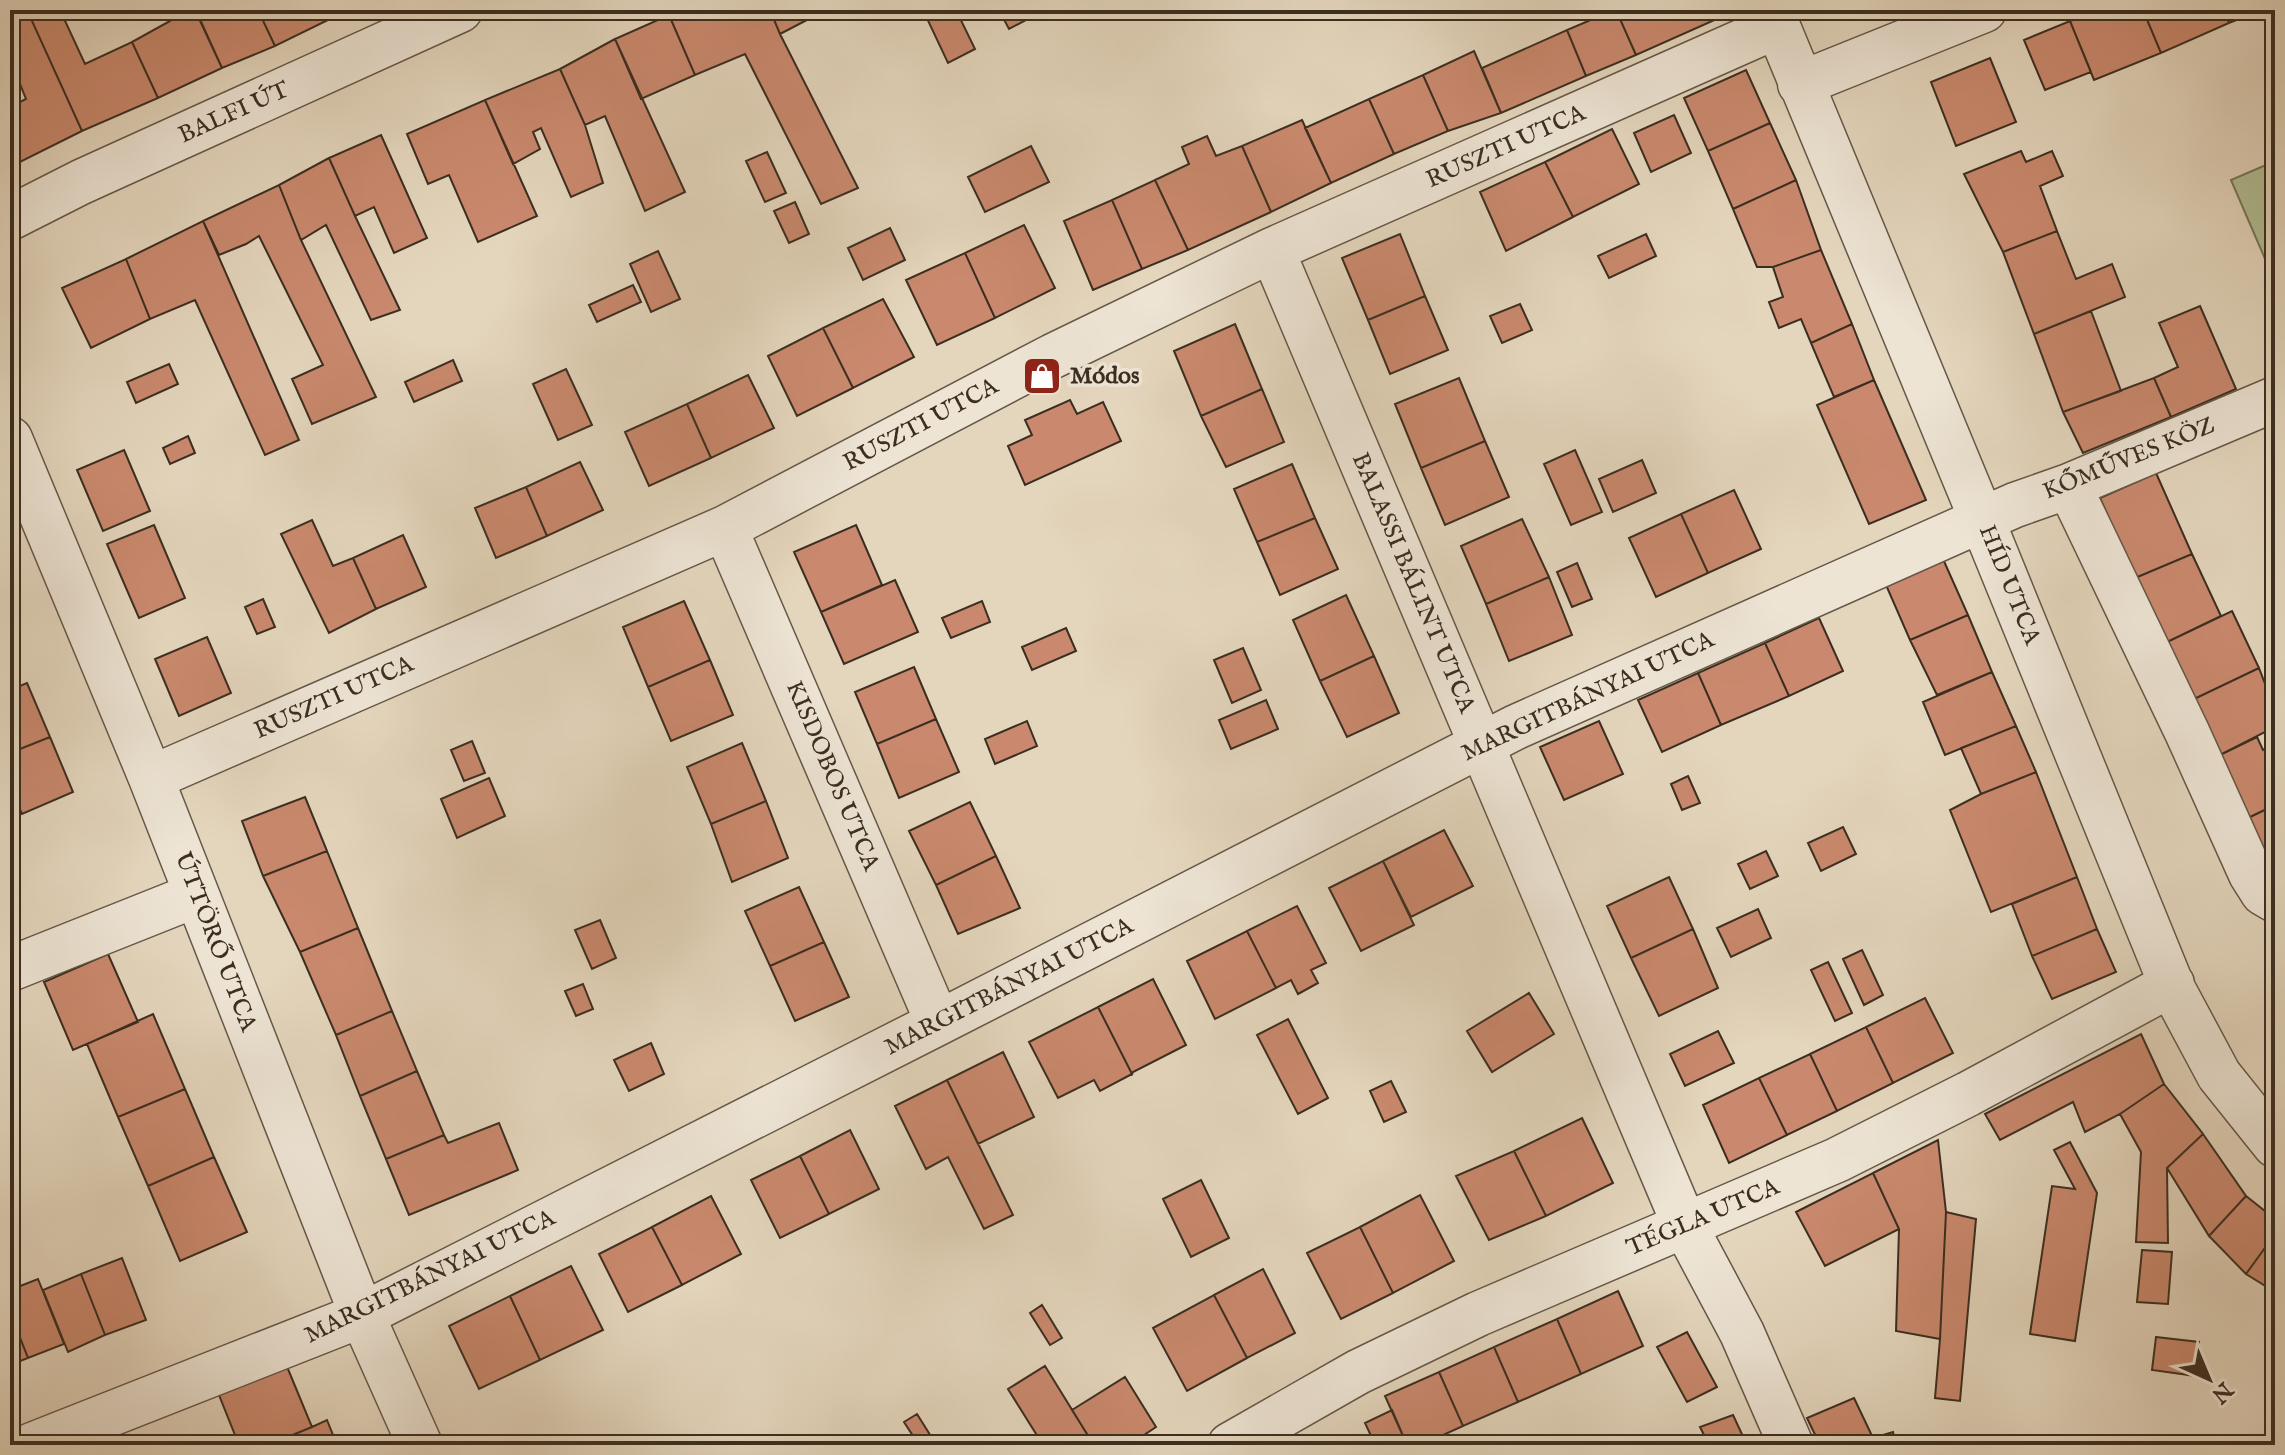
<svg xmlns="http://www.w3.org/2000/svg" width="2285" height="1455" font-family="'IM FELL English',serif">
  <rect width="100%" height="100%" fill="#e4d6bd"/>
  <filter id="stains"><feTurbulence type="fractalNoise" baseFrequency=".0025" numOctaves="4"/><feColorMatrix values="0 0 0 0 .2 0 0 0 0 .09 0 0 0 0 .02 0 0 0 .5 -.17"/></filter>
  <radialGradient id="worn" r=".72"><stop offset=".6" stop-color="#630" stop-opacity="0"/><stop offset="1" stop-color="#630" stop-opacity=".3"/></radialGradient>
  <path fill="#b1be93" stroke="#76765a" stroke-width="2" d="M2275,161v121l-44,-102z"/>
  <path fill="#ca896e" stroke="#3b2e21" stroke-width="2" d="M10,10h17l55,121 -72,36v-60l16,-8 -16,-40z
    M27,10h33l25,54 47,-22 26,56 -76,33z
    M165,10h30l27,58 -64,30 -26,-56 38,-21z
    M211,10h47l17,36 -53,22 -24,-53z
    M258,10h68l4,9 -55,27z
    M326,10h24l-20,9z
    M679,10h91l10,24 78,154 -37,16 -76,-150 -50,21 -26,-60z
    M770,10h56l-46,24z
    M923,10h33l19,39 -27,14z
    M999,10h44v1l-34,18z
    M1614,10h2l20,45 -50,21 -19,-46z
    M1616,10h110l2,4 -92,41z
    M2097,10h46l18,43 -67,27 -24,-59z
    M2143,10h81l5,13 -68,30z
    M2224,10h38l-33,13z
    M669,15l26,60 -54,24 -26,-60z
    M2070,21l21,51 -46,18 -21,-50z
    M1567,30l19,46 -85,37 -19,-45z
    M615,39l70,153 -40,19 -40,-95 -20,9 -25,-56z
    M1474,51l27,62 -53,18 -25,-56z
    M1990,58l26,64 -60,24 -25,-64z
    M560,69l25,56 18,58 -32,14 -30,-69 -8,4 7,17 -27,15 -28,-64z
    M1746,70l24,53 -62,28 -24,-53z
    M1423,75l25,56 -54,23 -25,-55z
    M1369,99l25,55 -63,29 -26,-55z
    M485,100l52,116 -59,26 -29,-67 -21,9 -21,-50z
    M1674,115l17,38 -40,19 -17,-39z
    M1302,120l29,63 -60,29 -29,-66z
    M1770,123l26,57 -63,29 -25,-58z
    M1612,129l27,55 -66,33 -28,-55z
    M381,135l46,103 -33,15 -20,-46 -19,9 -26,-58z
    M1207,136l9,20 26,-10 29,66 -83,38 -33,-70 34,-16 -7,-17z
    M1031,146l18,36 -64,30 -17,-35z
    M2021,151l5,11 26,-11 11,25 -23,10 17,45 -54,21 -39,-78z
    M767,152l19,41 -21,9 -19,-41z
    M329,158l26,58 45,94 -29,10 -45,-95 -25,15 -22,-55z
    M1545,162l28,55 -67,34 -26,-59z
    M1155,180l33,70 -46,19 -30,-69z
    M1796,180l25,70 -48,17h-16l-24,-58z
    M279,185l22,55 75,157 -64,27 -20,-45 31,-14 -64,-129 -13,8 -27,11 -16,-34z
    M1112,200l30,69 -49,21 -29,-69z
    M795,202l14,32 -20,9 -15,-32z
    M203,221l96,219 -34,15 -70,-155 -45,19 -24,-60z
    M1024,225l31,63 -60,30 -30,-65z
    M890,228l15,32 -42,20 -15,-32z
    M2057,231l19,48 36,-15 13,33 -91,37 -31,-82z
    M1400,234l25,62 -57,24 -26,-62z
    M1646,234l10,22 -47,22 -11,-22z
    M1821,250l31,74 -41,19 -10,-24 -22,9 -10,-26 14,-5 -10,-30z
    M658,251l22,48 -29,13 -21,-48z
    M965,253l30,65 -58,27 -31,-65z
    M126,259l24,60 -59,29 -29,-60z
    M633,285l8,17 -44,20 -8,-17z
    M1425,296l23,54 -58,24 -22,-54z
    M883,299l31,58 -61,31 -30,-60z
    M1520,304l12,26 -30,13 -12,-27z
    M2200,306l36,83 -65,28 -17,-39 24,-11 -19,-44z
    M2091,311l30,80 -58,21 -29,-78z
    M1235,324l27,65 -61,27 -27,-65z
    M1852,324l22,56 -40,17 -23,-54z
    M823,328l30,60 -56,28 -29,-60z
    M453,360l9,21 -48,21 -9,-20z
    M169,364l9,20 -42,19 -9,-21z
    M566,369l26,56 -34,15 -25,-56z
    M748,375l26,53 -63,30 -24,-54z
    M1459,378l26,63 -64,27 -26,-64z
    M2154,378l17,39 -88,36 -20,-41z
    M1874,380l52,120 -57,24 -52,-119z
    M1262,389l22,53 -58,25 -25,-51z
    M1070,400l7,14 26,-12 18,39 -96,44 -17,-39 24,-11 -7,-15z
    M687,404l24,54 -62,28 -24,-54z
    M188,436l7,17 -25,11 -7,-16z
    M1485,441l24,56 -64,28 -24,-57z
    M124,450l26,61 -47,20 -26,-61z
    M1575,450l27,62 -31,13 -27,-61z
    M1642,460l14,33 -43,19 -14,-33z
    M580,462l23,48 -56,26 -21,-49z
    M1292,464l23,54 -58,24 -23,-53z
    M2156,473l36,81 -57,24 -35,-80z
    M526,487l21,49 -51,22 -21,-50z
    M1734,490l27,59 -53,24 -27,-59z
    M1681,514l27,59 -52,24 -27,-59z
    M1315,518l23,51 -58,26 -23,-53z
    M1522,519l27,58 -63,27 -25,-58z
    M312,520l21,46 20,-8 23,51 -47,24 -48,-99z
    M154,525l31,73 -46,20 -32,-74z
    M856,525l26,60 -61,27 -27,-60z
    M403,535l23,52 -50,22 -23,-51z
    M2192,554l29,62 -56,27 -30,-65z
    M1943,559l25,56 -58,25 -24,-55z
    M1577,563l15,36 -20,8 -15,-35z
    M1549,577l23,58 -63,26 -23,-57z
    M895,580l23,52 -74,32 -23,-52z
    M1346,595l28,61 -54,25 -27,-61z
    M263,599l12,28 -18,7 -12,-27z
    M684,601l26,59 -62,27 -25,-60z
    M982,601l8,21 -39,16 -9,-20z
    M2232,611l27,57 -67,32 -27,-57z
    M1968,615l24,57 -55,23 -27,-55z
    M1819,618l24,53 -54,25 -24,-53z
    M1066,628l10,23 -44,19 -10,-23z
    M207,637l24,56 -52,23 -24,-57z
    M1765,643l24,53 -68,29 -23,-52z
    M1243,648l18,42 -29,13 -18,-43z
    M1374,656l25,57 -52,24 -27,-56z
    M710,660l23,55 -62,26 -23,-54z
    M914,667l22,52 -59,25 -22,-52z
    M2259,668l16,42v17l-55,28 -28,-55z
    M1992,672l24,54 -71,29 -22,-53z
    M1698,673l23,52 -59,27 -24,-52z
    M27,683l23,54 -40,16v-63z
    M1266,700l12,29 -47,20 -12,-29z
    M936,719l23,53 -60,26 -22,-54z
    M1027,721l10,25 -42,18 -10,-25z
    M1599,721l24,53 -59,26 -24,-53z
    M2016,726l20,46 -55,22 -20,-46z
    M50,737l23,55 -51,22 -12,-27v-34z
    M2257,737l6,13 12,-5v60l-27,13 -28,-63z
    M472,741l13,32 -21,8 -13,-31z
    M742,743l24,58 -55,23 -24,-57z
    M2036,772l41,105 -86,35 -41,-102 31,-16z
    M1688,776l12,27 -18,7 -11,-26z
    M489,778l16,38 -48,22 -16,-39z
    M305,797l22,54 -64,25 -21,-55z
    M766,801l22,57 -56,24 -21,-58z
    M970,802l26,54 -60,29 -27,-54z
    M2275,805v70l-27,-57z
    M1843,827l13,27 -35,17 -13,-28z
    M1444,830l29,56 -62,31 -28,-56z
    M327,851l31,77 -58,24 -37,-76z
    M1766,851l12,25 -28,13 -12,-25z
    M996,856l24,52 -62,26 -22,-49z
    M1383,861l31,64 -53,26 -32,-63z
    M1669,877l24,52 -62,29 -24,-52z
    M2077,877l20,52 -65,27 -20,-52z
    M799,887l25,55 -54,24 -25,-55z
    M1297,906l29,57 -15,7 7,13 -20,11 -7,-14 -15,8 -29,-57z
    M1758,909l13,29 -40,19 -14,-29z
    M600,920l16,38 -24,11 -17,-39z
    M358,928l34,83 -56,24 -36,-83z
    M1693,929l25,59 -59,28 -28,-58z
    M2097,929l19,43 -64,27 -20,-43z
    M1247,931l29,57 -61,31 -28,-58z
    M824,942l25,55 -54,24 -25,-55z
    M1862,950l21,45 -19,10 -21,-46z
    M108,954l30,68 -65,28 -29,-68z
    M1828,962l24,51 -17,8 -24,-51z
    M1153,979l33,66 -53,27 -1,2 -34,-67z
    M583,984l10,25 -17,7 -11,-25z
    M1529,993l25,41 -62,38 -25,-41z
    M1925,998l28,55 -60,30 -27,-56z
    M1098,1007l34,67 -32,17 -6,-11 -36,18 -29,-56z
    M392,1011l25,60 -57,25 -24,-61z
    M153,1014l32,75 -67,28 -31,-73z
    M1288,1019l40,79 -30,16 -41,-79z
    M1866,1027l27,56 -56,28 -27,-57z
    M1718,1031l16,32 -49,23 -15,-32z
    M2141,1034l23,50 -44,30 -35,18 -12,-30 -73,38 -15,-26z
    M651,1043l13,31 -35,17 -15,-31z
    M1003,1052l31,65 -56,27 -31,-64z
    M1810,1054l27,57 -50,24 -28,-57z
    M417,1071l27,64 -58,24 -26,-63z
    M1759,1078l28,57 -58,28 -26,-58z
    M947,1080l66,135 -29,14 -36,-72 -22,12 -31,-63z
    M1391,1081l15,31 -22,10 -14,-31z
    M2164,1084l39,50 -36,34 1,75 -32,-1 5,-90 -21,-38z
    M185,1089l29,68 -66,29 -30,-69z
    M1582,1118l31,65 -67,33 -32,-65z
    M499,1123l19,47 -109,45 -23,-56 58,-24 4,8z
    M850,1130l29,59 -50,25 -29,-58z
    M2203,1134l43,62 -37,40 -42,-68z
    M1938,1140l8,72 -6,127 -44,-8 3,-102 -26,-56z
    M2070,1142l27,51 -22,148 -45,-7 22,-148 23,3 -21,-39z
    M1514,1151l32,65 -57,24 -33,-64z
    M800,1156l29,58 -49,24 -29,-58z
    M214,1157l33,75 -67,29 -32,-75z
    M1873,1173l26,56 -74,37 -29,-54z
    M1201,1180l28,58 -38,19 -28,-58z
    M1420,1195l34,66 -61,32 -33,-66z
    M711,1196l30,58 -59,31 -30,-58z
    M2246,1196l29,23v15l-29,40 -37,-38z
    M1946,1212l30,7 -16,182 -25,-3 5,-59z
    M652,1227l30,58 -54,27 -29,-58z
    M1360,1227l33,66 -52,26 -34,-66z
    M2275,1234v58l-29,-18z
    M2142,1250l30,2 -4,52 -31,-2z
    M122,1258l24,62 -41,15 -24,-61z
    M571,1266l32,64 -63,30 -30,-64z
    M1263,1269l32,64 -48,25 -33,-63z
    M81,1274l24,61 -37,17 -25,-62z
    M38,1279l26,65 -36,14 -18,-46v-22z
    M1618,1291l25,55 -62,28 -24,-55z
    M1214,1295l33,63 -60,33 -34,-63z
    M510,1296l30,64 -61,29 -30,-63z
    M1042,1305l20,33 -12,7 -20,-32z
    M10,1312l18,46 -18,7z
    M1557,1319l24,55 -63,28 -24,-55z
    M1687,1332l30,55 -30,15 -30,-55z
    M2156,1337l43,5 -3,34 -44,-6z
    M1494,1347l24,55 -55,24 -24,-54z
    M283,1357l29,70 -44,18h-29l-24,-60z
    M1045,1366l45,73 -11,6h-36l-35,-56z
    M1439,1372l24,54 -42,19h-14l-22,-49z
    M1125,1377l31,50 -27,18h-35l-22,-35z
    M1854,1398l19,40 -22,7h-31l-13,-27z
    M1392,1410l15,35h-43l9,-5 -8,-17z
    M917,1414l15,24 -11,7h-2l-15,-23z
    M1733,1415l14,30h-38l-9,-18z
    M327,1420l10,25h-69l44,-18z
    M1893,1432l3,13h-45l22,-7z"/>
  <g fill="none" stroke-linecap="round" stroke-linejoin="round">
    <g stroke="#655848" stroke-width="47">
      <path id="minor" d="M1771,10l211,510 192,471 45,84 56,70
        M1800,84l184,-74
        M10,218l71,-36 379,-172
        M1272,250l413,976 57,107 49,112
        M10,439l141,339 211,537 58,130
        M2069,486l118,246 64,142 12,19 12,7
        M725,528l213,495
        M151,778l574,-250 328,-172 219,-106 505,-224
        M10,969l186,-74
        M32,1445l330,-130 576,-292 578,-296 499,-222 54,-19 206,-87
        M1230,1445l128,-73 120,-58 359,-154 131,-66 204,-110"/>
    </g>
    <use href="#minor" stroke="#ede4d4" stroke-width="44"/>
  </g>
  <defs>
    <g id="shop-square" transform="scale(2)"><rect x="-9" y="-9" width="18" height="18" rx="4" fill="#8f2418" stroke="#ede4d4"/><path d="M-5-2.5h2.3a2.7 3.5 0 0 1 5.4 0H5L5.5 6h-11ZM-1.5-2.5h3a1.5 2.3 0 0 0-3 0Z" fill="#fff"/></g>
  </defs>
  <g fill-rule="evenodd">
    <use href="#shop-square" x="1042" y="376"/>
  </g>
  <g text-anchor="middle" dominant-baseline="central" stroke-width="7" stroke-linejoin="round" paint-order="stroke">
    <g font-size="24" fill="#3b2e21" stroke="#ede4d4">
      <text transform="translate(234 113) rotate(-24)">BALFI ÚT</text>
      <text transform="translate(1506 147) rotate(-24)">RUSZTI UTCA</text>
      <text transform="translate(921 425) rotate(-28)">RUSZTI UTCA</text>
      <text transform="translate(2129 459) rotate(-22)">KŐMŰVES KÖZ</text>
      <text transform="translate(1413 583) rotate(67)">BALASSI BÁLINT UTCA</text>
      <text transform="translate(2009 585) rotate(68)">HÍD UTCA</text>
      <text transform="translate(1588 697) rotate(-25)">MARGITBÁNYAI UTCA</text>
      <text transform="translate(334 698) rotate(-24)">RUSZTI UTCA</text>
      <text transform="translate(832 776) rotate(67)">KISDOBOS UTCA</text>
      <text transform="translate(215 942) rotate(69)">ÚTTÖRŐ UTCA</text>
      <text transform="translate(1009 987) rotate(-27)">MARGITBÁNYAI UTCA</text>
      <text transform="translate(1703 1218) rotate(-23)">TÉGLA UTCA</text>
      <text transform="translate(430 1277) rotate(-26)">MARGITBÁNYAI UTCA</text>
    </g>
    <g font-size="24" font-weight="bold" fill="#3b2e21" stroke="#ede4d4" text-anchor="start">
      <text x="1070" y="376">Módos</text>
    </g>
  </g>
  <rect width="2285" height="1455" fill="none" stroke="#e4d6bd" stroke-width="40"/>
  <rect x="12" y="12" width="2261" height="1431" fill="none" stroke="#3b2e21" stroke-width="4"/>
  <rect x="20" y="20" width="2245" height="1415" fill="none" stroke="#3b2e21" stroke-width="2"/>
  <g transform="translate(2209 1379) rotate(136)" stroke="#ede4d4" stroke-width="6" paint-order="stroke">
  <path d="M0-6L14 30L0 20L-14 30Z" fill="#3b2e21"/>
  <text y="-12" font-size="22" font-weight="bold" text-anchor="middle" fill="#3b2e21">N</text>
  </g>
  <rect width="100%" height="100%" filter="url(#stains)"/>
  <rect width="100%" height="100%" fill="url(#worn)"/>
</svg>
